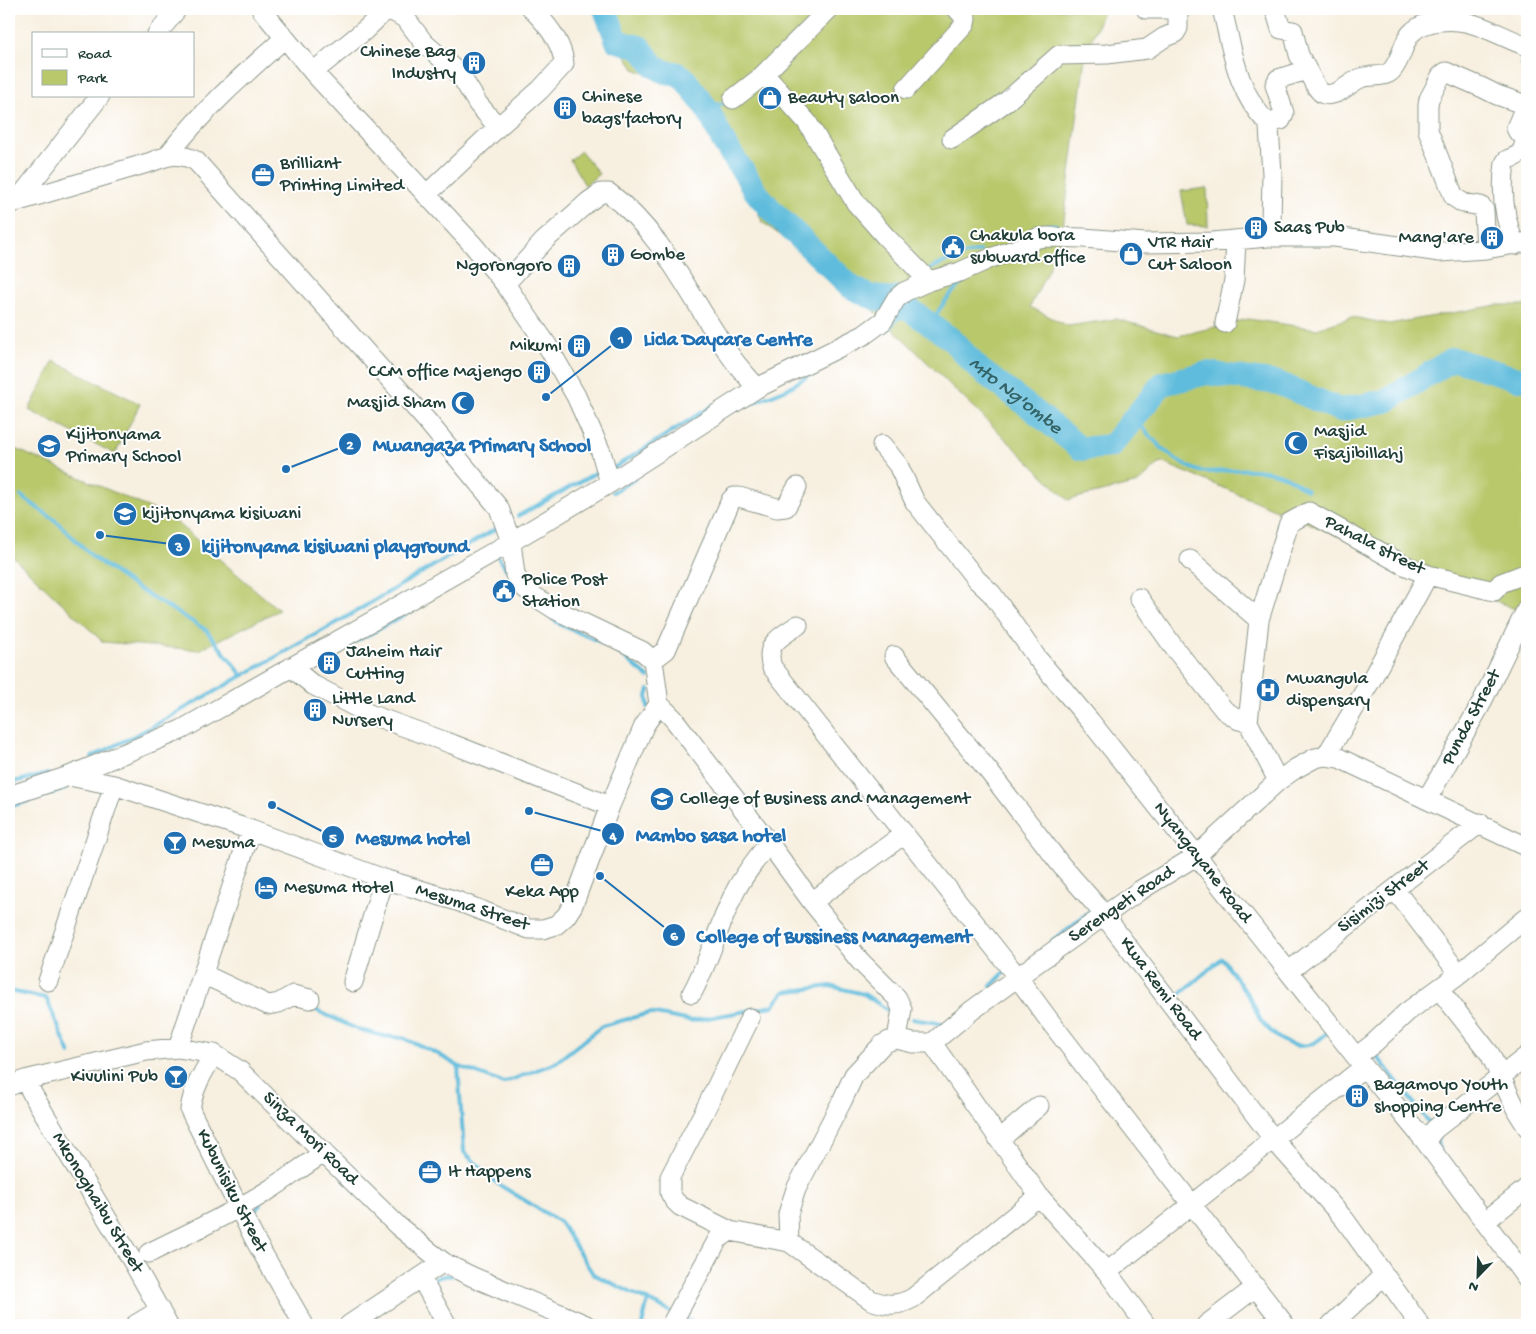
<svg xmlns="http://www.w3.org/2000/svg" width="1536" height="1334" font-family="'Gochi Hand',sans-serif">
  <rect width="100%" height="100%" fill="#fff"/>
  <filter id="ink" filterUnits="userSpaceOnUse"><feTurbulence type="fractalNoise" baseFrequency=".02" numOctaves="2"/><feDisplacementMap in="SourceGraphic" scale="10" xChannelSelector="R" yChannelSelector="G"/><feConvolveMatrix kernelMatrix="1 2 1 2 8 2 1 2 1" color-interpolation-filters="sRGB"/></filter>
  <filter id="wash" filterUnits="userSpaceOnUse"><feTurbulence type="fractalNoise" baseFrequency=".0096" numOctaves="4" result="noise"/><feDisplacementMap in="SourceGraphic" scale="20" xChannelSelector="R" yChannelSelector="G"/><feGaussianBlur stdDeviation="1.12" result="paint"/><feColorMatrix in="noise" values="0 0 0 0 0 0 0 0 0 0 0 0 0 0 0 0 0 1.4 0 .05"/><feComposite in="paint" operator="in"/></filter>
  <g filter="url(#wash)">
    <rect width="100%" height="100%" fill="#f7efdf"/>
    <path fill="#b8c86b" stroke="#6c8250" d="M608,9h496l-19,48 -24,186 -31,64 38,19 48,-7 62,17 70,-17 69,10 35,-12 37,7 109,-19h29v309l-366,-152 -23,21 -70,17 -224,-219 -82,-59 -43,-112 -15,-15 -70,-26 -20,-33z
      M581,151l18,23 -14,11 -15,-25z
      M1207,188l1,38 -21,-1 -6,-34z
      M54,361l86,43 -25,50 -86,-44z
      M9,446l161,71 109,93 -80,40 -96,-8 -94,-89z"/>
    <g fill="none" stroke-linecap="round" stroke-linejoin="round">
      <path stroke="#5ebcdc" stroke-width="4" d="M1521,65l6,-14
        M698,98l19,6 13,-1
        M1018,238c12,-8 23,-15 38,-13
        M930,269l25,-12 25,-6
        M876,286l14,4 7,-3
        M930,325c10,-18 23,-36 39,-48
        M882,332l6,-3 9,-10 13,-9
        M745,406l42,-17 43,-27
        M1134,418c18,21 35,41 62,52 10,4 23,1 34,0 17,-1 38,-1 54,6 8,3 16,10 23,14
        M612,469l102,-64
        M613,492l22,-13
        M21,496l35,25 38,37 38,27 74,45 36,45
        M518,516l83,-46
        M497,555l10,15
        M551,617l10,8 51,22 36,30
        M339,650l40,-21 34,-19 15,-11
        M648,707l-1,-11 2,-6
        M92,757l56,-28 190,-107 161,-95
        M9,783l39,-9
        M9,807l56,-18
        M1051,942l37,-29 4,-1 2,2
        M991,986l13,-13
        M9,991l37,7 24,56
        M1179,995l43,-37c9,14 20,28 29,42 4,6 6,15 10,21 20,24 45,37 68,9
        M309,1007l48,22 26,7 20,2 35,16 20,12 6,86 34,32 62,38 33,52 78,38
        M913,1019l30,5
        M1372,1050l59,75
        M458,1066l45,17 52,-20 47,-37 48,-13 41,8 72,-13 10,-2 11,-14 46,-6 34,8 31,21
        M1437,1135l3,15
        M250,1216l10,-11
        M432,1280c6,-2 13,-6 19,-4
        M682,1317l18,8
        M642,1325l6,-25"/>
      <path stroke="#5ebcdc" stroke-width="24" id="s1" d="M605,9l12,32 23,6 14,19 11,6 10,1 8,4 25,33 17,35 20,29 10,17 18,21 78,75 18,9 41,14 41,29 28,30 53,40 49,40 30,-3 51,-62 45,-11 71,10 62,27 46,-9 67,-42 65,20h9"/>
    </g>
  </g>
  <g filter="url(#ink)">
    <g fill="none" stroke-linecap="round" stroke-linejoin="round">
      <g stroke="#8b968a" stroke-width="21">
        <path id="minor" d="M261,9l52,63 161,174 31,38 42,61 29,51 25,56 9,31
          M382,9l3,3 7,-1 14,8 18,24 32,28 8,10 14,23 20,23
          M1146,9h21
          M1222,9c10,39 15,85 46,114l1,4 3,47 -1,50 -3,13
          M1275,9l6,20 12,2 6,24 8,15
          M157,34l20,-25
          M313,72l52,-42 22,-21
          M764,74l43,48 49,81 30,34 43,44
          M906,89l59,-65 1,-5 -9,-10
          M733,99l27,-21 69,-69
          M1268,123l13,-3 3,-7 -9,-28 3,-6 29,-9c4,6 10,22 17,24 13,4 26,-12 37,-16 11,-4 25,1 32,-9 14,-19 8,-38 36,-46 41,-10 63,11 98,23
          M952,139l55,-38 52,-46 48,-1 40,-5 18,-12 10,-4 3,-5v-19
          M168,155c34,-44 75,-80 117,-117
          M426,195l72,-68 42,-37 24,-26c-1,-21 -18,-41 -32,-55
          M17,201l83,-105
          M9,204l142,-42c17,-7 28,-10 45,-1l231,260 72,87 12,34 4,33 6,10 13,11 22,14 86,41 11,9 6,44 14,14 96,125 43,59 48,59 37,37 5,11 -5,30
          M1486,249l-2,-39 -3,-4 -18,-3 -9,-6 -26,-67v-25l1,-6 12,-23 5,-4 37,16 14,7 26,9 1,5 -8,19 2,4 8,3c-3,17 -3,19 -19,25l-2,3c-4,27 -1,56 10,82
          M505,284l39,-43 44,-39 13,-9h8c55,41 82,107 121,162 8,12 18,22 27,33
          M1225,323l9,-43 2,-40
          M882,445l16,20 17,37 61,77 16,15 45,64 53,63 274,346 61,74 102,138
          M1190,560l69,60
          M1139,598l36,51 49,61 15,10 9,2
          M798,625c-17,12 -34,18 -26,42l240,303 37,50 236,305
          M894,656l93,113 74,96 36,41 177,234 71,80 75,105
          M653,660l13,-10 65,-150 3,-3h5l38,11 9,-1 11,-20
          M291,667l22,18 56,29 83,30 158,62
          M1326,756l44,-74 58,-107
          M69,776l45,9 137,45 133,49 73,22 72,28h14l13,-4 10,-9 7,-11 37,-99 34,-80 15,-22
          M1278,781l-30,-59 11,-102 30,-97 20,-11 93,52 26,11 66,16 7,-8 26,-10
          M9,796l60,-20 112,-46 330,-188 99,-59 147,-95 107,-53 19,-14 13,-22 8,-7 25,-11 31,-9 31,-14 34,-12 12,-8 10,-1 37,1 61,5 67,-1 56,-5h67l105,15 46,-3 41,-7
          M1427,799l53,-93 47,-98
          M1395,890l64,84
          M812,902l92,-68
          M1289,971l191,-148
          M203,974l65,31 11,-2 14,-8 17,4
          M48,981l66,-196
          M353,982l31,-103
          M1439,989l51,65 27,57 10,16
          M692,993c18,-33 27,-70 44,-103 9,-17 21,-32 33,-47
          M750,1018l-44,90 -36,69v16l4,7 6,6 50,25 59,11 82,58c16,6 27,6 42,-2l126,-102
          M932,1043l39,-32 70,-51 98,-69 57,-35 82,-75 17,-12 20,-11 11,-2 13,2 188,89
          M932,1043l107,153 68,76 39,53
          M178,1048l73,-218
          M214,1054c-11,18 -21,34 -24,56l65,130 49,85
          M1356,1057l18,-14 33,-31 52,-38 68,-57
          M25,1080l8,15 100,167 35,63
          M9,1086l16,-6 121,-29 32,-3 36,6 26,17 158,155 32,26 16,12 27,13 113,48
          M999,1140l40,-34
          M1425,1141l10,-12 92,-73
          M1486,1223l2,-4 39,-31
          M789,1242l-1,-28 8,-25 46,-88 12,-26 28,-30 7,-4 8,-2 16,4h19
          M149,1253c40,-20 82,-39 120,-63 18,-11 34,-24 52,-35l2,-4
          M1107,1272l257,-205
          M421,1278l26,47
          M135,1325l25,-15
          M349,1325l90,-60 7,-1
          M671,1325l47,-86 12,-8
          M1206,1325l50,-38
          M1331,1325l53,-50"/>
      </g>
      <use href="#minor" stroke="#fff" stroke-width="19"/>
    </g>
  </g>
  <defs>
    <g id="building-disc" transform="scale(1.25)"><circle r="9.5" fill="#1f6fb2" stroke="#fff"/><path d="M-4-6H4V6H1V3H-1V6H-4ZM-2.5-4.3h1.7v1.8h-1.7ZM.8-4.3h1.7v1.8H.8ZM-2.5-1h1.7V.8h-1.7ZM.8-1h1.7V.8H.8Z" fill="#fff"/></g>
    <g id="shop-disc" transform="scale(1.25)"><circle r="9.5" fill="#1f6fb2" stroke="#fff"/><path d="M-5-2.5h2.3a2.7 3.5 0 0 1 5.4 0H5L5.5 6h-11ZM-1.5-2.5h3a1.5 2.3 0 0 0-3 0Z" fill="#fff"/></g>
    <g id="office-disc" transform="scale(1.25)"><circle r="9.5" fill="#1f6fb2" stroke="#fff"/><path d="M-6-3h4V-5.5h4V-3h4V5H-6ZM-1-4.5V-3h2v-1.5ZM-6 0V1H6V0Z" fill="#fff"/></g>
    <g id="civic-disc" transform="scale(1.25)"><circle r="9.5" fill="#1f6fb2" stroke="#fff"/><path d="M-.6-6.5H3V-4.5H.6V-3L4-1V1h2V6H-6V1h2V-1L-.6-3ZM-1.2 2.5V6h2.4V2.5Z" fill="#fff"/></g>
    <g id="mosque-disc" transform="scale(1.25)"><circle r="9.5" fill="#1f6fb2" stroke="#fff"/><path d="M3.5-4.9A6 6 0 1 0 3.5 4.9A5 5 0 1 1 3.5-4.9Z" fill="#fff"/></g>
    <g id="school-disc" transform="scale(1.25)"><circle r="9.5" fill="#1f6fb2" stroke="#fff"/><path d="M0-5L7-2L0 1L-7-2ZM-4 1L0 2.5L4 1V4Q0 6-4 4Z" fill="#fff"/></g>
    <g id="hospital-disc" transform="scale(1.25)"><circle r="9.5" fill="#1f6fb2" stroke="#fff"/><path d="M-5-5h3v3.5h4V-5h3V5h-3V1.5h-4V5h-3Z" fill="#fff"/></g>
    <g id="university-disc" transform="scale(1.25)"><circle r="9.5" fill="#1f6fb2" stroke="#fff"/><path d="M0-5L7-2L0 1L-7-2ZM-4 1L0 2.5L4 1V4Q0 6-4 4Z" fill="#fff"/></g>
    <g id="bar-disc" transform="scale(1.25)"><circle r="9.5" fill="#1f6fb2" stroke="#fff"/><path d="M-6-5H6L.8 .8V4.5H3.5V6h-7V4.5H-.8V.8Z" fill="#fff"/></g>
    <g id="hotel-disc" transform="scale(1.25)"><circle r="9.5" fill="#1f6fb2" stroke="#fff"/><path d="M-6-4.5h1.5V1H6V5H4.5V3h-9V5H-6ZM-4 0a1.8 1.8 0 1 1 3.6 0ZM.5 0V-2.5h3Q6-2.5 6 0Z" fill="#fff"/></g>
  </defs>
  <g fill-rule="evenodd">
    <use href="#building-disc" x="474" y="63"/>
    <use href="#shop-disc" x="770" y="98"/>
    <use href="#building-disc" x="565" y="108"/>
    <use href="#office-disc" x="263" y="175"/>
    <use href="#building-disc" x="1256" y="228"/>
    <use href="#building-disc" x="1492" y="238"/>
    <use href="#civic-disc" x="953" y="247"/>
    <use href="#shop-disc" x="1131" y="254"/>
    <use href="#building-disc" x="613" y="255"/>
    <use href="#building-disc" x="569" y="266"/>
    <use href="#building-disc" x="579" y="346"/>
    <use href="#building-disc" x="539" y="372"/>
    <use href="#mosque-disc" x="463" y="403"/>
    <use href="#mosque-disc" x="1296" y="443"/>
    <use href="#school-disc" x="49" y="446"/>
    <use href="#school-disc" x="125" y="514"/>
    <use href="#civic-disc" x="504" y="591"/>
    <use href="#building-disc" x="329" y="663"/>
    <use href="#hospital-disc" x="1268" y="690"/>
    <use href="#building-disc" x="315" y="710"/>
    <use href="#university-disc" x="662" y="799"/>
    <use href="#bar-disc" x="175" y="843"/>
    <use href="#office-disc" x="542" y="865"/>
    <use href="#hotel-disc" x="266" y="888"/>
    <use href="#bar-disc" x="176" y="1077"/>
    <use href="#building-disc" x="1357" y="1096"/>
    <use href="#office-disc" x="430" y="1172"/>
  </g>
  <g text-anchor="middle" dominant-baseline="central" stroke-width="4" stroke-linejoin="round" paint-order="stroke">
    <g font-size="19" fill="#1f3d34" stroke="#fff" text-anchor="start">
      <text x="456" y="52" text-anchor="end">Chinese Bag<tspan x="456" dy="22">Industry</tspan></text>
      <text x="582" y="97">Chinese<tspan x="582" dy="22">bags'factory</tspan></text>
      <text x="788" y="98">Beauty saloon</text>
      <text x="280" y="164">Brilliant<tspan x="280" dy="22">Printing Limited</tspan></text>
      <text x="1274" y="228">Saas Pub</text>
      <text x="970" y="236">Chakula bora<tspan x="970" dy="22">subward office</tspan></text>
      <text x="1474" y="238" text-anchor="end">Mang'are</text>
      <text x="1148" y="243">VTR Hair<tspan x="1148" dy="22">Cut Saloon</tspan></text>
      <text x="630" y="255">Gombe</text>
      <text x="552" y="266" text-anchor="end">Ngorongoro</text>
      <text x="562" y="346" text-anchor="end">Mikumi</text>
      <text x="522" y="372" text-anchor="end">CCM office Majengo</text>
      <text x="446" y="403" text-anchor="end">Masjid Sham</text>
      <text x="1314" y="432">Masjid<tspan x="1314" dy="22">Fisajibillahj</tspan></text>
      <text x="66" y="435">Kijitonyama<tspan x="66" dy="22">Primary School</tspan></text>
      <text x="142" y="514">kijitonyama kisiwani</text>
      <text x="522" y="580">Police Post<tspan x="522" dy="22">Station</tspan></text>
      <text x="346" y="652">Jaheim Hair<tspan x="346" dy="22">Cutting</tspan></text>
      <text x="1286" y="679">Mwangula<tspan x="1286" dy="22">dispensary</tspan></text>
      <text x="332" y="699">Little Land<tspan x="332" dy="22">Nursery</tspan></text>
      <text x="680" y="799">College of Business and Management</text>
      <text x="192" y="843">Mesuma</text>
      <text x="284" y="888">Mesuma Hotel</text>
      <text x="542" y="892" text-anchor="middle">Keka App</text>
      <text x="158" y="1077" text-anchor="end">Kivulini Pub</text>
      <text x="1374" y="1085">Bagamoyo Youth<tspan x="1374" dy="22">shopping Centre</tspan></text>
      <text x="448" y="1172">It Happens</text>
    </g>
    <g font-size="19" fill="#1f3d34" stroke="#fff">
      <text transform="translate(1374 546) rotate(27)">Pahala street</text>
      <text transform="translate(1472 718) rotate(-62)">Punda Street</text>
      <text transform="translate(1202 863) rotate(52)">Nyangayane Road</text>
      <text transform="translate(1384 897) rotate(-37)">Sisimizi Street</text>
      <text transform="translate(1122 905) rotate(-34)">Serengeti Road</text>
      <text transform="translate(472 908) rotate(18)">Mesuma Street</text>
      <text transform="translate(1160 989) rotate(53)">Kwa Remi Road</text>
      <text transform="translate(310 1139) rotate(44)">Sinza Mori Road</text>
      <text transform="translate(231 1191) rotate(63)">Kubunisiku Street</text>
      <text transform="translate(97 1203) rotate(59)">Mkonoghaibu Street</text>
    </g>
    <g font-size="20" font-style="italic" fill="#326366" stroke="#fff">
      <text stroke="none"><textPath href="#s1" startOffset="584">Mto Ng'ombe</textPath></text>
    </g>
  </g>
  <path fill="none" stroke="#1f6fb2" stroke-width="2" d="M546 397L621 338M286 469L350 444M100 535L179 545M529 811L613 834M272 805L333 837M600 876L674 935"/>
  <g fill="#1f6fb2" stroke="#fff" stroke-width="2">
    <circle cx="546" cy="397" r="5"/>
    <circle cx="286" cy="469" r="5"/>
    <circle cx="100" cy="535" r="5"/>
    <circle cx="529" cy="811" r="5"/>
    <circle cx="272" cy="805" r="5"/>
    <circle cx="600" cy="876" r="5"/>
    <circle cx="621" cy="338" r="12"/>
    <circle cx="350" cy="444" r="12"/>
    <circle cx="179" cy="545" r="12"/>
    <circle cx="613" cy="834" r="12"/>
    <circle cx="333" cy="837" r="12"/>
    <circle cx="674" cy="935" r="12"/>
  </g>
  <g font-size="15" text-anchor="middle" font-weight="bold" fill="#fff">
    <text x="621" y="343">1</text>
    <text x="350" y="449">2</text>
    <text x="179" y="551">3</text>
    <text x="613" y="840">4</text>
    <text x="333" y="842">5</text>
    <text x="674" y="940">6</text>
  </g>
  <g font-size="20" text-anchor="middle" font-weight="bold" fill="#1f6fb2" stroke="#fff" stroke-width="4" stroke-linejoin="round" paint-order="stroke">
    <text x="728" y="345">Licla Daycare Centre</text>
    <text x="482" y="451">Mwangaza Primary School</text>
    <text x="335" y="552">kijitonyama kisiwani playground</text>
    <text x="711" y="841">Mambo sasa hotel</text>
    <text x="413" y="844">Mesuma hotel</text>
    <text x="834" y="942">College of Bussiness Management</text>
  </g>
  <rect width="1536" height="1334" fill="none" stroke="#fff" stroke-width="30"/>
  <rect x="32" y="32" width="162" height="65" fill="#ffffff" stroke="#a5b1ae"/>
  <rect x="42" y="49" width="25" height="8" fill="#ffffff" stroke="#a5b1ae"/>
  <text x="78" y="58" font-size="15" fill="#1f3d34">Road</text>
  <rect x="42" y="70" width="25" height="15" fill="#b8c86b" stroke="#a5b1ae"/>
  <text x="78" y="82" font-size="15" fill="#1f3d34">Park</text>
  <g transform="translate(1478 1276) rotate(203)" stroke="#ffffff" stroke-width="4" paint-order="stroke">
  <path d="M0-4L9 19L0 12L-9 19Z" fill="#1f3d34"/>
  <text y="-8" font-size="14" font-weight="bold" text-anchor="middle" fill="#1f3d34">N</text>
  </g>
</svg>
